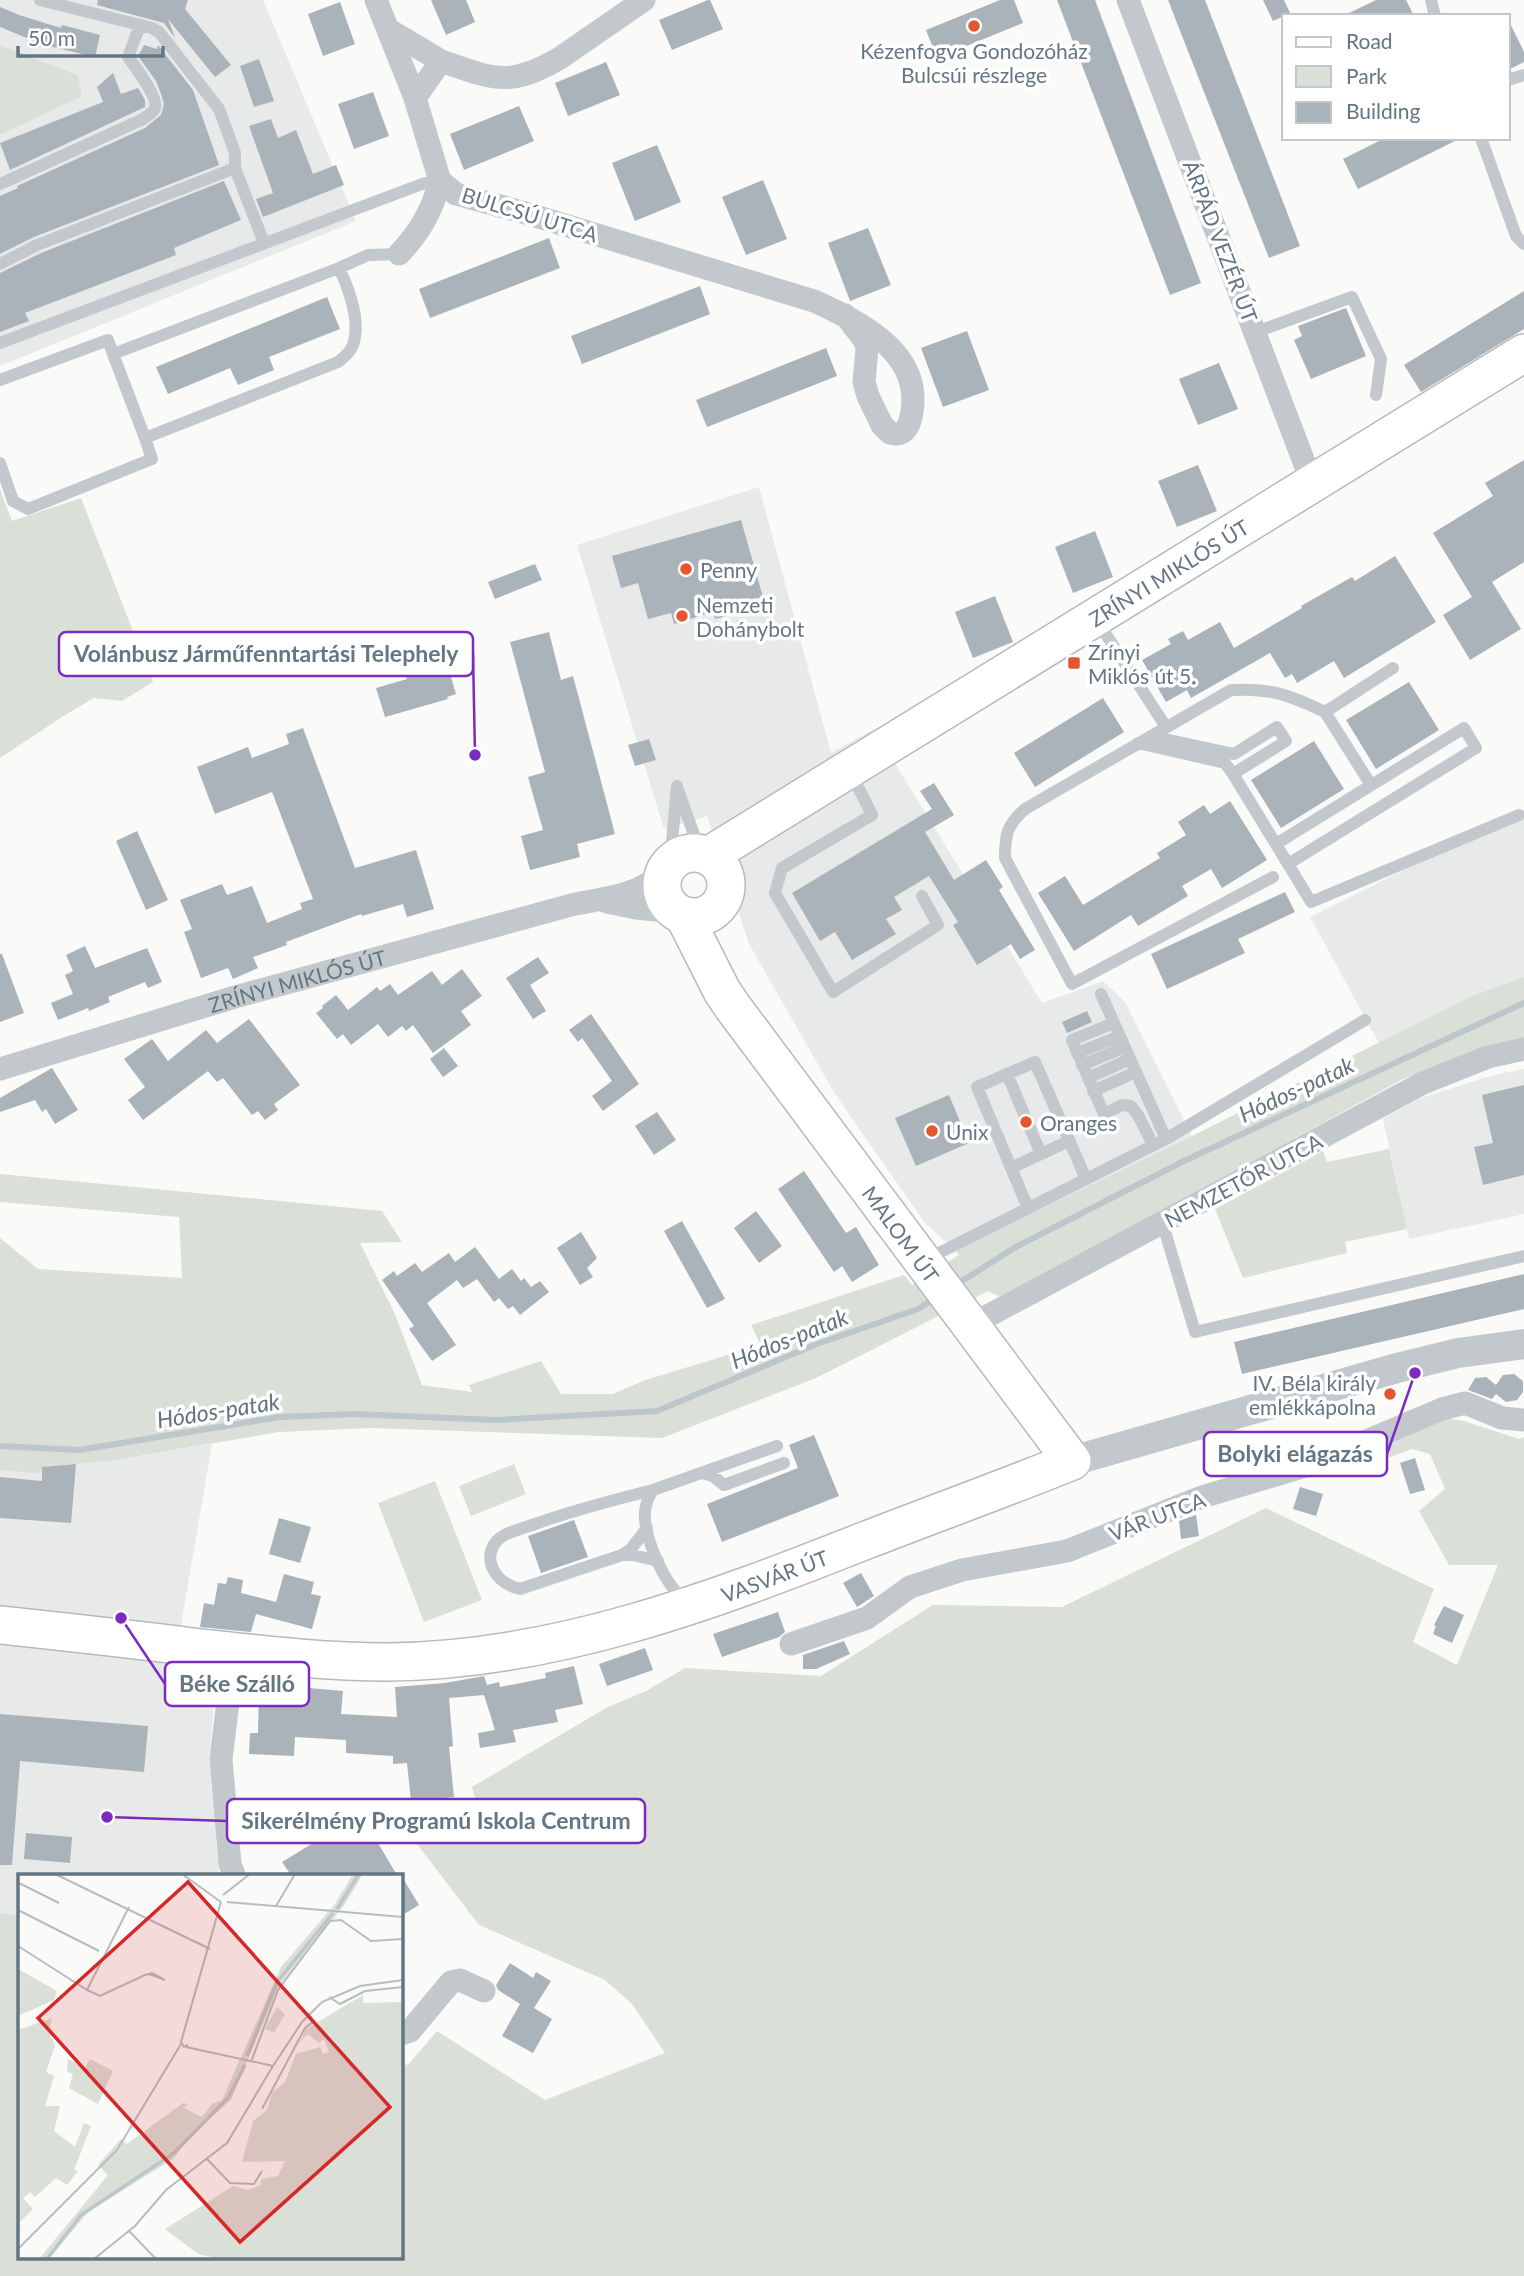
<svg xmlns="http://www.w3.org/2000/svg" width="1524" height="2276" font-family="Lato,sans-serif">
  <rect width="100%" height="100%" fill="#fafaf8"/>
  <path fill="#e8e9e9" d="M0,0h263l93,221 -356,145v-231l82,-40 -4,-20 -78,-30z
    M759,487l72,266 43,-24 168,274 61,-22 22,21 67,134 -237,114 -30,-27 -90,-129 -86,-150 -42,-128 -43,13 -87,-284z
    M1524,810v167l-50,18 -95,48 -69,-126z
    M1524,1069v145l-115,25 -26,-120 38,-21 73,-23z
    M212,1444l-32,187 40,6 -11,123 10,115h-200v41l-19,-3v-443l41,4 1,-7 67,-6z"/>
  <path fill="#dadfd7" d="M0,45l78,30 4,21 -82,39z
    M0,489l12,32 69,-23 72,184 -31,19 -28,-3 -29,17 -65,43z
    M1524,977v61l-31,6 -90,35 -401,219 -14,-7 -172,87 -154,60 -291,-10 -92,4 -170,29 -67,6 -1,7 -41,-4v-232l38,31 144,9 -3,-61 -179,-15v-28l382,37 20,31 -42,1 34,69 28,73 50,7 -3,-7 72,-24 20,33h52l32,-14 116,-35 -10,-20 153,-50 8,10 47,-30 -4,-5 237,-114 282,-141z
    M1389,1149l18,80 -62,13 2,11 -104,25 -28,-69 108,-58 4,11z
    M1445,1418l19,3 55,18 5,-2v839h-1524v-363l19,3v341h382v-194l7,2 29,-34 108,69 120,-47 -33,-49 -27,-24 -126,-55 -65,-85 64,-32 -6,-21 136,-80 38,-16 39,-23 136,8 112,-71 129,2 204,-99 168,81 -21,53 44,23 41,-100h-49l-30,-54 26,-22 -15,-35 -18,-5 -52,19 -11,-9z
    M514,1464l12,30 -55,22 -12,-30z
    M435,1481l47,119 -58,22 -46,-119z"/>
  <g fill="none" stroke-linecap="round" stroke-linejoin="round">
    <path stroke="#bbc7cb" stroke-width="6" d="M956,1285l58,-37 170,-87 340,-158
      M0,1446l79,4 201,-33 74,-3 141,6 162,-9 160,-67 101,-35 17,-11"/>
  </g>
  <path fill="#aab3b9" d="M98,0h90l-3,9 46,56 -16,12 -47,-58 7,19 -11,-15 -67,-18z
    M431,0h35l9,22 -29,13z
    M708,0h2l13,29 -51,21 -13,-30z
    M1000,0h14l9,23 -86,35 -11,-28z
    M1057,0h38l106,283 -31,12z
    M1168,0h37l95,246 -31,12z
    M1263,0h21l6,13 -17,8z
    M1376,0h30l8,16h-71z
    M340,2l15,42 -32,12 -15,-42z
    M0,7l19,8 42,13 1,-3 38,10 -5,22 -51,-12 -44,-18z
    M1508,19l16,33v10l-16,8z
    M144,45l13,4 1,-4 35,45 26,75 -185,72 -34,17v-58l18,-8 -1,-2 128,-58 16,-13 3,-11 -3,-10 -5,-13 -18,-25z
    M259,59l15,42 -20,6 -14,-41z
    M606,62l14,33 -52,21 -13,-33z
    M113,73l8,21 17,-6 7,12v7l-135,63 -10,-27 103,-41 -6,-15z
    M373,92l16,44 -35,13 -16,-45z
    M519,106l15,35 -70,29 -14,-36z
    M271,119l7,19 18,-8 17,44 23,-9 8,20 -81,32 -7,-18 17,-6 -24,-67z
    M1385,138h76l-103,51 -15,-30z
    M657,145l24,57 -46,19 -23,-58z
    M763,180l24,59 -41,16 -24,-58z
    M224,181l17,39 -67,28 2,7 -151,58 4,8 -29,11v-59l41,-20z
    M868,228l23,57 -41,16 -22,-58z
    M549,238l11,30 -130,50 -11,-29z
    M700,286l10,28 -128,50 -11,-28z
    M1524,291v38l-103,63 -17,-27z
    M327,297l13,32 -71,28 5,13 -36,15 -8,-17 -62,26 -12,-27z
    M1346,308l20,48 -55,23 -17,-39 8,-4 -4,-10z
    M967,331l22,59 -46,17 -22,-59z
    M826,348l11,28 -130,51 -11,-27z
    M1219,363l19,46 -40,16 -19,-46z
    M1524,460v102l-32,20 29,47 -51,31 -27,-45 29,-18 -39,-64 60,-37 -8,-13z
    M1198,465l19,46 -40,16 -19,-46z
    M741,520l22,77 -9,2 3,9 -42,11 -2,-7 -39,12 -3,-11 -23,6 -10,-36 -17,5 -9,-32z
    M1095,531l18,46 -40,16 -18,-46z
    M1395,556l41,66 -92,56 -10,-17 -37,22 -5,-9 -7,4 -15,-25 -79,45 -4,-8 -21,12 -24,-42 29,-16 -3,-5 15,-8 5,9 32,-18 14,26 68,-40 -1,-2 51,-29 3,4z
    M535,564l7,16 -47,19 -7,-17z
    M995,596l18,46 -40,16 -18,-46z
    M549,632l12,48 12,-4 42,158 -38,10 3,13 -50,13 -9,-34 22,-6 -15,-53 17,-5 -35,-130z
    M424,666l2,7 22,-6 8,27 -9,3 1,2 -63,18 -9,-29 31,-9 -2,-8z
    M1409,682l30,48 -63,39 -30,-49z
    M1103,698l21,34 -89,55 -21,-34z
    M303,728l52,140 61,-18 18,59 -27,8 -4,-13 -41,12 -1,-2 -75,28 1,3 -34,12 5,11 -25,11 -5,-11 -27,10 -17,-46 8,-3 -12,-29 42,-16 5,11 25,-9 15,37 35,-14 -2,-6 13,-4 -41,-107 -57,22 -18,-47 51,-20 4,11 37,-14 -3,-10z
    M649,739l7,21 -21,6 -7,-21z
    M1314,741l30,48 -63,39 -30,-48z
    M934,783l20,32 -29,17 29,48 32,-20 17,27 -4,3 36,60 -15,9 -9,-15 -34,21 -24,-40 5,-3 -29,-46 -35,21 8,13 -16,9 10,15 -44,26 -17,-28 -15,9 -28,-48 140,-84 -12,-18z
    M1230,801l37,59 -45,28 -11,-19 -29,17 6,10 -50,30 -7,-11 -57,36 -36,-58 27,-17 18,29 77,-47 -3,-5 29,-18 -8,-13 26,-17 6,9z
    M137,831l31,69 -22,10 -30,-69z
    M1285,892l10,20 -57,27 7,14 -78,36 -16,-35z
    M85,946l10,22 52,-20 15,34 -14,6 -3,-6 -37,15 2,5 -21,9 -1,-3 -30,12 -7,-17 22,-9 -8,-19 8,-4 -7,-16z
    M0,954h2l22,59 -24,9z
    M538,957l11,16 -19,12 16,26 -13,8 -27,-41z
    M462,969l20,27 -21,15 10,14 -38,28 -20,-28 -7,6 -4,-5 -14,11 -10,-13 -27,21 -8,-11 -6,5 -21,-26 7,-5 -1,-2 14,-11 12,15 29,-23 3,4 10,-7 8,11 34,-24 10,14z
    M1087,1011l5,11 -25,11 -5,-11z
    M591,1014l48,70 -36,27 -11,-15 20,-15 -30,-43 -4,4 -9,-12z
    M249,1019l51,66 -26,19 4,6 -13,10 -7,-9 -6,4 -29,-37 -6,4 -9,-11 -65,49 -15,-20 17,-13 -21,-28 28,-20 16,22 38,-31 11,13z
    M444,1048l14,18 -15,11 -13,-18z
    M52,1068l26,42 -23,14 -9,-15 -4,3 -7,-12 -35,12v-14z
    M1524,1085v90l-41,10 -9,-38 19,-4 -11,-48z
    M949,1095l20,48 -53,23 -21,-48z
    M657,1112l19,28 -22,15 -19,-29z
    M804,1171l42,62 10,-6 23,38 -27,17 -10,-16 -8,6 -56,-83z
    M756,1211l26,35 -23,17 -25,-35z
    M682,1221l43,78 -18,9 -43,-77z
    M581,1232l16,26 -10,10 6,9 -13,8 -23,-37z
    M475,1247l24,32 13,-10 9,12 3,-3 7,9 9,-6 9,11 -29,23 -7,-9 -5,3 -9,-11 -5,4 -17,-23 -14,9 -6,-8 -30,23 29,42 -24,16 -23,-32 5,-3 -32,-46 12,-9 3,5 18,-13 7,9 27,-19 6,9z
    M1524,1274v35l-282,65 -8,-32z
    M1514,1374l9,7v11l-6,8 -11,2 -10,-8 -4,5 -24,-9 7,-12 11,-1 10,8 7,-10z
    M814,1435l25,61 -117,46 -15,-38 91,-36 -9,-23z
    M1415,1458l10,32 -15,4 -10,-31z
    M76,1464l-5,59 -71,-5v-41l42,4v-14z
    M1300,1487l23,7 -7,22 -23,-7z
    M1196,1515l3,21 -18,3 -2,-18z
    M279,1518l32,9 -11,36 -31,-9z
    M574,1520l14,37 -47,16 -13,-37z
    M861,1573l13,23 -17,11 -14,-24z
    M284,1574l30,8 -3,12 10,2 -9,33 -56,-15 -5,18 -51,-5 4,-24 10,2 4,-22 8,1 2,-7 15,3 -2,13 35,9z
    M1444,1606l20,9 -12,28 -19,-9 3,-8 -2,-1z
    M778,1612l7,20 -6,5 -57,20 -9,-23z
    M844,1641l6,13 -34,15h-13v-14z
    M645,1648l8,22 -46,16 -8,-22z
    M574,1666l9,38 -28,6 3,12 -45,8 3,12 -36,6 -2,-15 17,-3 -11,-35 -35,3 4,48 -4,1 5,50 -43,4 -4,-38 -14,1v-8l-47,-3v-13l-51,-3 -1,19 -45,-2 1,-21h8l1,-49 38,2v1l46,4 -2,23 56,3 -2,-30 50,-4 39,-7 3,9 12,-3 1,5 46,-9 -1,-5z
    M0,1714l148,12 -4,46 -124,-11 -8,104h-12z
    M369,1809l9,14 -9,5 28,47h-106l-9,-13z
    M26,1833l46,4 -2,26 -46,-4z
    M401,1875l18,30 -18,11z
    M510,1963l23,15 3,-6 15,9 -17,27 18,11 -19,34 -31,-17 18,-32 -22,-14 -2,-5z"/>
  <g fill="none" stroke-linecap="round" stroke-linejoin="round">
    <g stroke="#b5babe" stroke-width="40">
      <g id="primary">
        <circle cx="694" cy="885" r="32"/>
        <path id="s2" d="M708,856l816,-503"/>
        <path id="s3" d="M0,1625c65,7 129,14 193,22 65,7 129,15 194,15 166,-1 325,-61 477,-121 69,-27 139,-52 208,-80l-340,-455 -10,-15 -38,-75"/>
      </g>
    </g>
    <path stroke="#c3c8cc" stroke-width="12" d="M40,0l112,28 7,4 60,77 16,44v15l29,75
      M1431,0l4,16
      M1508,80l16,-5
      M1481,138l35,98 8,8
      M0,184l141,-64c5,-3 11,-6 14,-12 4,-10 -20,-41 -27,-51l12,-32
      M0,264l37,-19 198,-77
      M339,268c10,21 22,54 14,77 -3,8 -9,12 -15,17l-193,76 -32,-84 226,-86 29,-13 31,-1
      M1256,332l96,-35 29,62 -5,36
      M0,343l422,-159 18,-3
      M0,380l108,-40 5,14
      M0,463l13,38 15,8 124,-50 -7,-21
      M1096,619l70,108
      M1325,712l46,73
      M1151,736l83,18 43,-27 9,14 -53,33 55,90 188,-116 -12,-20 -188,116
      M1138,743l87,20 8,11
      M850,771l22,44 -90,53 -7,25 58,99 105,-67 -16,-29
      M678,790l23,64
      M670,864l7,-78
      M1288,864l23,38 208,-87
      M1273,877l-201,107 -67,-126c0,-24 2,-33 20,-49l206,-119c40,-2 59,5 94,22l68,-44
      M1101,994l65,145
      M1114,1023l-42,17 32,74 18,-9 9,1 7,9 15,30
      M1077,1053l43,-17
      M1082,1065l43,-18
      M1007,1074l34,80
      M1088,1078l42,-19
      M1093,1091l43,-19
      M1011,1168l58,-27
      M1028,1208l-51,-121 58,-25 51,117
      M1166,1235l29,97 329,-76
      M925,1260l241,-121 199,-119
      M702,1473l11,3 11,9 60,-22
      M653,1490c-40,10 -79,20 -118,34 -11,4 -26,7 -35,14 -9,7 -12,19 -8,29 5,12 16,19 28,22l102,-34h11l25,6
      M622,1555l9,-6 16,-21
      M687,1601c-22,-13 -44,-65 -42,-90 1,-8 4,-15 8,-21l124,-44"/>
    <g stroke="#c3c8cc" stroke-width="23">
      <path d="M376,0l39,98"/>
      <path d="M644,0l-84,58c-51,30 -67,21 -119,3l-26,37 25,83 16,13 66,18 292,89c48,22 114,54 96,120 -3,10 -9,15 -20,12l-8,-8 -14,-29 -4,-14 3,-33 -2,-8 -20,-26"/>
      <path d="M1128,0l184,483"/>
      <path d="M389,30l52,31"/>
      <path d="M399,254c21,-22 33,-43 41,-73"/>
      <path d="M607,902l29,6 39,4"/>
      <path id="s1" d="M0,1069l235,-72 340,-93c38,-7 59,-8 90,-32"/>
      <path d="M969,1326l454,-243 65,-26 36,-8"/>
      <path d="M791,1644l76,-26 43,-31 52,-17 105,-19 135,-54 107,-32 133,-56 23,-6 37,15 22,2"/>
      <path d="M234,1875l-4,-11 -9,-105 13,-107"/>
      <path d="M401,2034l9,-3 41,-49 9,-2 24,11"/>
    </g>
    <path stroke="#c3c8cc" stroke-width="30" d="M1072,1461l325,-93 61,-15 66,-9"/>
    <use href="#primary" stroke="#fff" stroke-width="37"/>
  </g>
  <g fill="#e4572e" stroke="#fff" stroke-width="2.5">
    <circle cx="974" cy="26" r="7"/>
    <circle cx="686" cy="569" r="7"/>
    <circle cx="682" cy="616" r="7"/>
    <rect x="1067" y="656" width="14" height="14" rx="3.5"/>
    <circle cx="1026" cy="1122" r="7"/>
    <circle cx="932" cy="1131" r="7"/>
    <circle cx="1390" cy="1394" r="7"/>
  </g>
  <g text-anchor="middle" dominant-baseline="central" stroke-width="7" stroke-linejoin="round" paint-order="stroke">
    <g font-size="21" fill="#657683" stroke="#fff" text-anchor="start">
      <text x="974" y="50" text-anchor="middle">Kézenfogva Gondozóház<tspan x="974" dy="24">Bulcsúi részlege</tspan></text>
      <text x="700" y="569">Penny</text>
      <text x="696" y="604">Nemzeti<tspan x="696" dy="24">Dohánybolt</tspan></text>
      <text x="1088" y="651">Zrínyi<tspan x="1088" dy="24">Miklós út 5.</tspan></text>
      <text x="1040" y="1122">Oranges</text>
      <text x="946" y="1131">Unix</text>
      <text x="1376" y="1382" text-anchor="end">IV. Béla király<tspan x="1376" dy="24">emlékkápolna</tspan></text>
    </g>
    <g font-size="21" fill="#657683" stroke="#fff">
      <text transform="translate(530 214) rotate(17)">BULCSÚ UTCA</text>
      <text transform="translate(1221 241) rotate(69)">ÁRPÁD VEZÉR ÚT</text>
      <text stroke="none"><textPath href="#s2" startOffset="541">ZRÍNYI MIKLÓS ÚT</textPath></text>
      <text stroke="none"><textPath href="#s1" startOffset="310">ZRÍNYI MIKLÓS ÚT</textPath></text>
      <text transform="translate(1243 1180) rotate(-28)">NEMZETŐR UTCA</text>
      <text transform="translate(901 1234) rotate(54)">MALOM ÚT</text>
      <text transform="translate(1157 1516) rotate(-21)">VÁR UTCA</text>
      <text stroke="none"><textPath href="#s3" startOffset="788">VASVÁR ÚT</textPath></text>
    </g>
    <g font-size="23" font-style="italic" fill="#60757c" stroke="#fff">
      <text transform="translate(1296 1089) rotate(-25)">Hódos-patak</text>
      <text transform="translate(789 1338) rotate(-22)">Hódos-patak</text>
      <text transform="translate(218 1410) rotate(-9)">Hódos-patak</text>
    </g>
  </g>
  <g transform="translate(18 1874)">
    <rect width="385" height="385" fill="#fafaf8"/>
    <path d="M335,0h10l-18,30 -67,84 -47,112 -39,34 -19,25 -85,53 -39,47h-10l69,-84 -10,-10 23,-26 6,5 56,-41 5,1 -4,4 18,9 10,-13 10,-4 59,-133 54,-63zM0,95l39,22 -3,9 -36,16zM345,121v8l40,-1v257h-183l-22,-5 -33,-25 68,-43 15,4 13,-5v-6l17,-3 7,-15 -43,1 11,-41 14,-11 5,-17 13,-11 11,-28 24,-7 3,7 6,-2 -5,-13 -5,4 -11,-9 -8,8 6,-13zM259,133l8,7 -11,19 -9,-4zM34,144l-3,15 6,12 -9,27 8,4 -9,30h15l-6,25 21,16 9,-24 7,3 -17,44 4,1 -11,14 -11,-7 -21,19 -5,-5 -7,6 10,11 -14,14 2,8 -3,-4v-197zM50,185l17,9 5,-9 23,12 -15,33 -29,-16 4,-14 -6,-2z" fill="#dadfd7"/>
    <path fill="none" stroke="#bbc7cb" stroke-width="3.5" d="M319,35l22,-35M229,182l30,-74 56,-69M29,385l34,-44 93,-62 54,-55 17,-33"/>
    <path fill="none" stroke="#b5bdc2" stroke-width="2" d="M37,0l155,75M164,0l39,28M1,9l40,20M205,21l27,-21M209,28l176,15M258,32l19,-32M111,33l-42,83 13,6 45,-21 4,-1 3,-1 13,7 -16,-6M0,36l81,41M0,72l69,44M311,123l11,7 25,-13 38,-4M170,171l-4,2 -3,-5 40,-140M233,188l27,-72 52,-69 11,-1 30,21 32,-2M255,192l29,-44 20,-20 38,-16 43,-6M244,235l43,-81 9,-7 -6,-8M189,285l23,24 24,1 8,-13M111,357l27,28M0,375l99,-99 64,-106M76,385l41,-33 31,-36 61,-47 46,-77 -87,-19"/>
    <path fill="#d62828" fill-opacity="0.15" stroke="#d62828" stroke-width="3.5" d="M170,8l202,225 -150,135 -202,-224z"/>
    <rect width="385" height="385" fill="none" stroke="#657683" stroke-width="3.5"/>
  </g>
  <path fill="none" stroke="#7b2cbf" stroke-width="2.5" d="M475 755L473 654M1415 1373L1387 1454M121 1618L165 1684M107 1817L227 1821"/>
  <g fill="#7b2cbf" stroke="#fff" stroke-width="2.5">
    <circle cx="475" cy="755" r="7"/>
    <circle cx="1415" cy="1373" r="7"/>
    <circle cx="121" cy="1618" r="7"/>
    <circle cx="107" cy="1817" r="7"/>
  </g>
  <g fill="#fff" stroke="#7b2cbf" stroke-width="2.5">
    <rect x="59" y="632" width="414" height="44" rx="7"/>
    <rect x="1204" y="1432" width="183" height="44" rx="7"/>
    <rect x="165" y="1662" width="144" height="44" rx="7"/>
    <rect x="227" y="1799" width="418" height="44" rx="7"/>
  </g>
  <g font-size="23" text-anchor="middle" font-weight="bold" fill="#657683">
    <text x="266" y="662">Volánbusz Járműfenntartási Telephely</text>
    <text x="1295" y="1462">Bolyki elágazás</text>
    <text x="237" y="1692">Béke Szálló</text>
    <text x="436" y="1829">Sikerélmény Programú Iskola Centrum</text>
  </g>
  <rect x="1282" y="14" width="228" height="126" fill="#ffffff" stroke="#c1c8cd" stroke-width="2"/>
  <rect x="1296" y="37" width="35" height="10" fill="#ffffff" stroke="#c1c8cd" stroke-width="2"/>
  <text x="1346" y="49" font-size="21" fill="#657683">Road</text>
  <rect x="1296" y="66" width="35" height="21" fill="#dadfd7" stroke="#c1c8cd" stroke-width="2"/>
  <text x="1346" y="84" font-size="21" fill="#657683">Park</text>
  <rect x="1296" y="102" width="35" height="21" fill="#aab3b9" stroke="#c1c8cd" stroke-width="2"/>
  <text x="1346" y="119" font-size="21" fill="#657683">Building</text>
  <path d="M18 46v10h145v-10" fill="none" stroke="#657683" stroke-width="3.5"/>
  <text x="28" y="46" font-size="21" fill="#657683" stroke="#ffffff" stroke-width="5" paint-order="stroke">50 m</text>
</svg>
